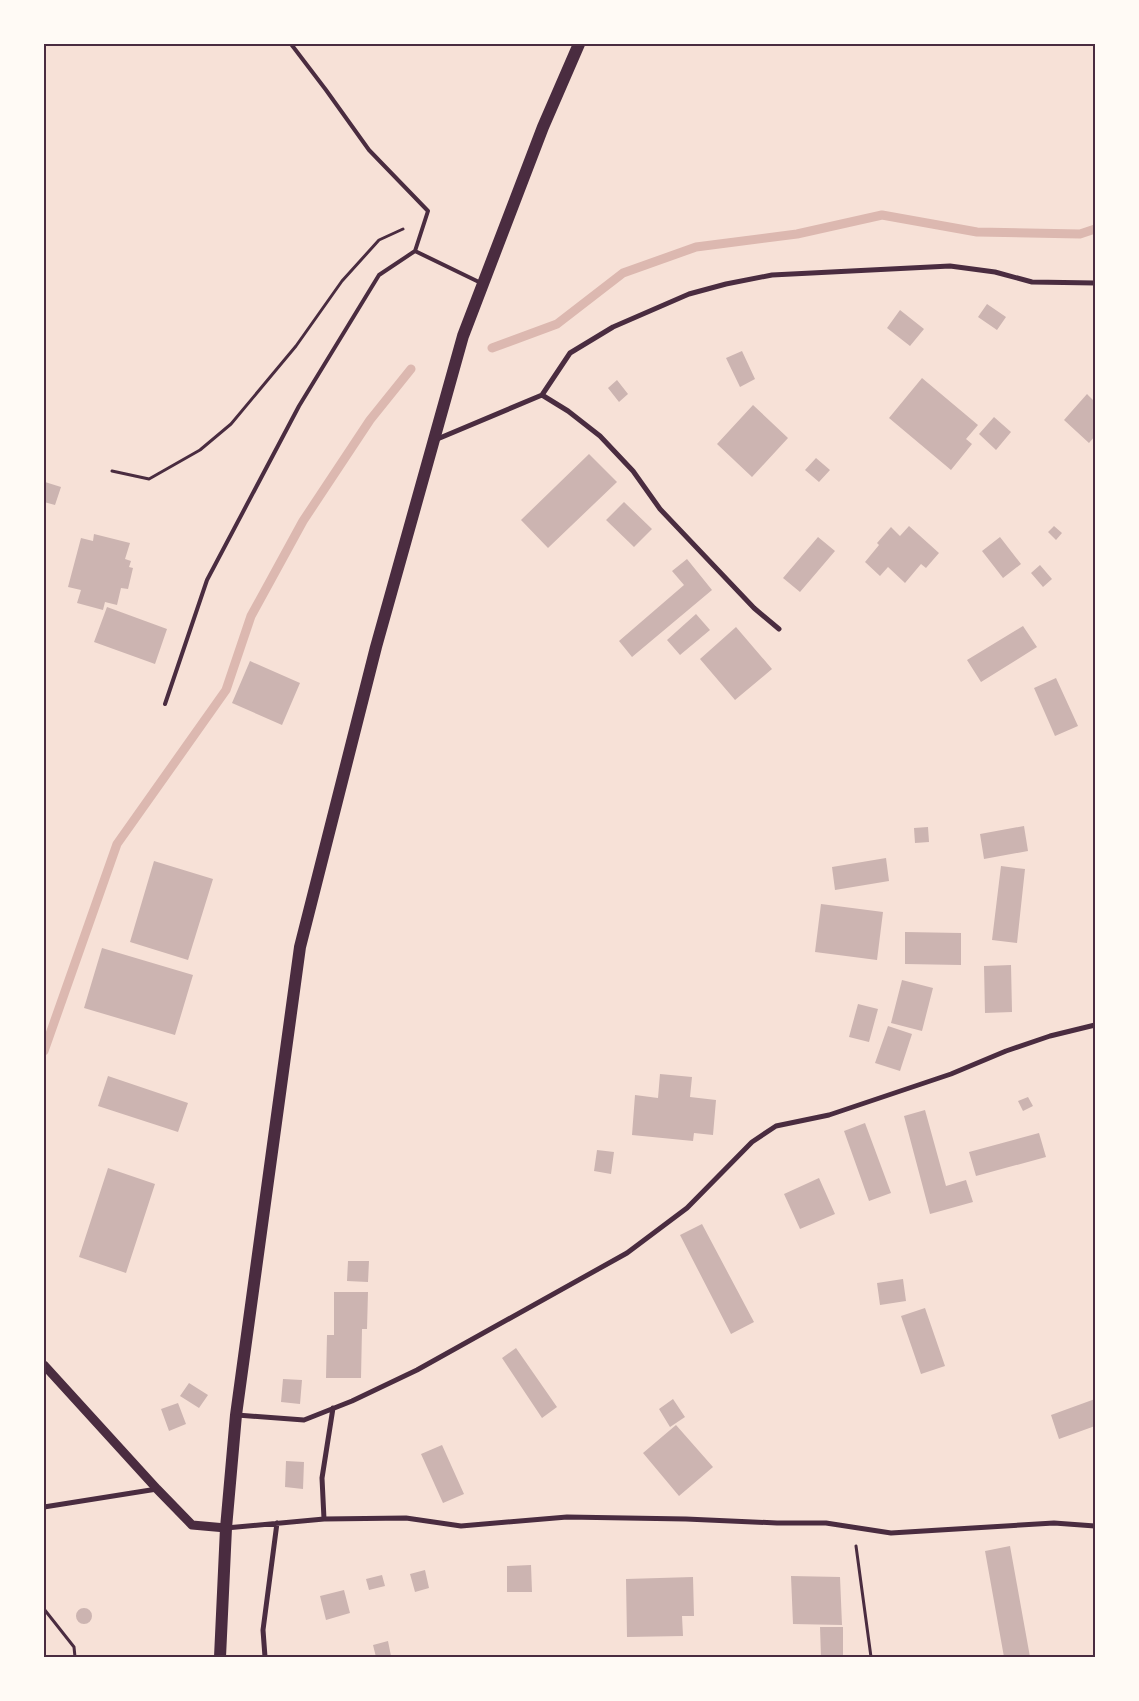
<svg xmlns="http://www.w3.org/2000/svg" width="1139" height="1701" font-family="Figtree,sans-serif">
  <rect width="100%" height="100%" fill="#f7e1d7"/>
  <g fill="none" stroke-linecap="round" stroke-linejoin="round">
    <path stroke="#dcb8b0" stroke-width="9" d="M492,348l65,-24 66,-51 73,-26 101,-13 85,-19 95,17 103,2 15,-5
      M44,1051l73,-207 109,-154 25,-74 52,-95 67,-101 41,-51"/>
  </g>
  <path fill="#ccb4b1" d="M987,304l19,13 -9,13 -19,-13z
    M900,310l24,19 -14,17 -23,-18z
    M742,351l13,28 -15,8 -14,-29z
    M922,378l56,47 -12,14 6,5 -21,26 -62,-52z
    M617,380l11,14 -9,8 -11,-14z
    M1087,394l7,7 1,-2v37l-6,7 -25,-23z
    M753,405l35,33 -36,39 -35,-33z
    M994,417l17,15 -15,18 -17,-16z
    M589,454l28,28 -69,66 -27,-28z
    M816,458l14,12 -11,12 -14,-12z
    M45,482l16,5 -6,18 -11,-3z
    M624,502l28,27 -18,18 -28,-27z
    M909,526l30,27 -13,15 -5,-4 -16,19 -17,-16 -8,9 -15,-14 14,-17 -2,-2 14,-16 9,9z
    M1054,526l8,7 -6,7 -8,-8z
    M94,534l36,9 -5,16 6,2 -2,6 4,1 -5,21 -7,-1 -4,17 -12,-3 -2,8 -26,-7 4,-13 -13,-3 13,-49 12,3z
    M818,537l17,14 -35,41 -17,-14z
    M1000,537l21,27 -18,14 -21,-27z
    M687,559l25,31 -80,67 -13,-16 65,-56 -12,-14z
    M1040,565l12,14 -9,8 -12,-14z
    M107,607l60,22 -12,35 -61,-22z
    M696,614l14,16 -30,25 -13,-15z
    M1023,626l14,21 -56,35 -14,-22z
    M736,627l36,42 -37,31 -35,-41z
    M250,661l50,22 -18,42 -50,-22z
    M1056,678l22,48 -23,10 -21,-48z
    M1024,826l4,25 -44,8 -4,-25z
    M928,827l1,15 -14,1 -1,-15z
    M886,858l3,23 -54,9 -3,-23z
    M154,861l59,18 -25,81 -58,-18z
    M1001,866l24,3 -8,74 -25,-3z
    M821,904l62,8 -6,48 -62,-8z
    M905,932l56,1v32l-56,-1z
    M102,948l91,27 -18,60 -91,-27z
    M1011,965l1,47 -27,1 -1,-47z
    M902,980l31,8 -11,43 -31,-8z
    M858,1004l20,5 -9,33 -20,-5z
    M888,1026l24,8 -12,37 -25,-8z
    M660,1074l32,3 -2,20 26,3 -3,35 -19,-2 -1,8 -61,-6 3,-40 23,3z
    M108,1076l80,27 -10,29 -80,-26z
    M1028,1097l5,9 -10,5 -5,-10z
    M925,1110l21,76 20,-6 7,22 -43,12 -26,-98z
    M865,1123l26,70 -22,8 -25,-70z
    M1039,1133l7,24 -70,19 -7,-24z
    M597,1150l17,2 -3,22 -17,-3z
    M108,1168l47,16 -29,89 -47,-16z
    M819,1178l16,36 -35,15 -16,-35z
    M702,1224l52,98 -23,12 -51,-99z
    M348,1261h21l-1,21 -21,-1z
    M903,1279l3,22 -26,4 -3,-22z
    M334,1292h34l-1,37h-5l-1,49h-35l1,-43h7z
    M925,1308l20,58 -24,8 -20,-58z
    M516,1348l41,59 -15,11 -40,-60z
    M283,1379l19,1 -2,24 -19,-2z
    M189,1383l19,12 -9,13 -19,-12z
    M673,1399l12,18 -15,10 -11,-18z
    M1095,1399v27l-36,13 -8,-24z
    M178,1403l8,21 -17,7 -8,-22z
    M676,1425l37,42 -34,29 -36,-43z
    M442,1445l22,49 -21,9 -22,-49z
    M286,1461l18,1 -1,27 -18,-2z
    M1010,1546l20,111h-26l-19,-106z
    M531,1565l1,27h-25v-26z
    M425,1570l4,18 -14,4 -5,-18z
    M382,1575l3,11 -16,4 -3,-11z
    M791,1576l49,1 2,48 -49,-1z
    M693,1577l1,39h-12l1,20 -56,1 -1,-58z
    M344,1590l6,23 -24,7 -6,-24z
    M76 1616a8 8 0 1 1 16 0a8 8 0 1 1-16 0Z
    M820,1627h23v30h-22z
    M388,1641l3,15 -15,1 -3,-12z"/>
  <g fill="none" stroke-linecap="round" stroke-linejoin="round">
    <path stroke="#4a2c40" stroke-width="3" d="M112,471l37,8 51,-29 31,-26 65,-78 46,-65 37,-41 24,-11
      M856,1546l15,111
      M44,1609l30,38 1,10"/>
    <path stroke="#4a2c40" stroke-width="4" d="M291,44l35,46 43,60 59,61 -13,40
      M165,704l42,-124 92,-174 80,-131 36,-24 66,32"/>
    <path stroke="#4a2c40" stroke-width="5" d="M542,395l26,16 32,25 33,35 27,38 94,99 25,21
      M435,440l107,-45 28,-42 43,-26 76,-33 37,-10 46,-9 178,-9 45,6 37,10 63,1
      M237,1415l67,5 48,-19 65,-31 210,-117 60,-45 65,-66 24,-16 53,-11 122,-41 55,-23 44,-15 45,-11
      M44,1507l113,-18
      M324,1519l-2,-41 11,-70
      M226,1528l98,-9 82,-1 55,8 106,-9 119,2 91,4h49l65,10 163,-10 41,3
      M265,1657l-2,-27 14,-107"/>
    <path stroke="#4a2c40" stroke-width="9" d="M44,1365l113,124 35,36 34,3"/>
    <path stroke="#4a2c40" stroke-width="12" d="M220,1657l6,-129 10,-113 64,-468 76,-300 87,-311 80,-209 36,-83"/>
  </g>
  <rect width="1139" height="1701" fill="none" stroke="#fffaf5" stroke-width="90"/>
  <rect x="45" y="45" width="1049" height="1611" fill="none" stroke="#4a2c40" stroke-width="2"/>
</svg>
